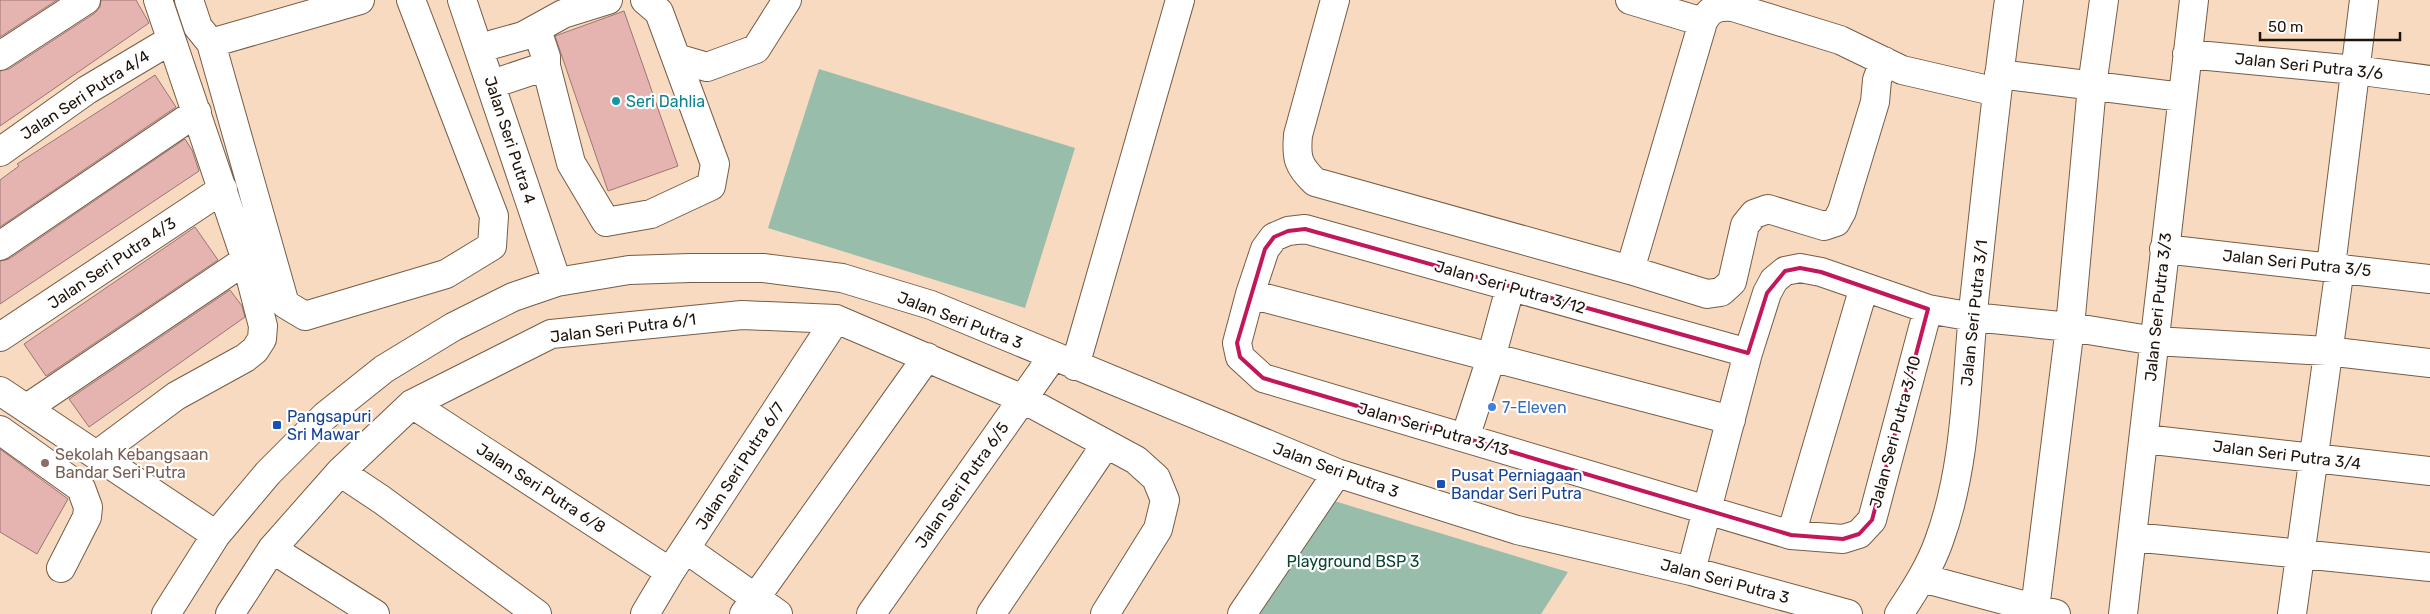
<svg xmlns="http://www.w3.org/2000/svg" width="2430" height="614" font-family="Rubik,sans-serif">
  <rect width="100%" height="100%" fill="#f8dac1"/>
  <path fill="#98bdab" d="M819,69l256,79 -50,160 -257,-80z
    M1331,500l237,72 -27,42h-284z"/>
  <path fill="#e5b3b0" stroke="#9b7674" d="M0,0h57l-57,37z
    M101,0h35l13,23 -149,103v-55l9,-2 86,-56 5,-6z
    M624,11l54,155 -70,25 -53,-155z
    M155,75l21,32 -176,120v-47l19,-14 -2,-2z
    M185,139l7,11 7,21 -199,133v-43l9,-2z
    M195,227l23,33 -172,116 -22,-32z
    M230,290l12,16 3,11 -156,110 -20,-28z
    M0,449l68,50 -31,55 -37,-22z"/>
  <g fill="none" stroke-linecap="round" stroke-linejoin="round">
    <g stroke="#765d47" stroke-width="30">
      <path id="minor" d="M189,0l9,27 13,16 74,261 20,12 141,-42 46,-28 2,-30 -83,-216
        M462,0l95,282
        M645,0l14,12 17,46 31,9 49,-18 31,-49
        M1335,0l-37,135c-2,23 0,31 17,47l315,88 77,24 14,-2 11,-10 13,-57 9,-11 14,-5 56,17 12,-4 6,-11 33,-109 2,-22 7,-19
        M1630,0l73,22
        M537,30l9,27v9l25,97 35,59 45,-8 60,-28 4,-22 -39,-106
        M211,43l149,-43
        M480,48l43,-12 40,-22 45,-14
        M2187,54l168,16 75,10
        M0,56l86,-56
        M1999,74l183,23
        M492,84l54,-18
        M0,152l87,-62 84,-50
        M0,246l197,-134
        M2164,249l266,30
        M2331,266l33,-266
        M1630,270l73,-248c7,-14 15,-16 30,-15l107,33 62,30 95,22
        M1250,294l481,126
        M0,337l223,-148
        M1748,353l-443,-124 -17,2 -14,6 -9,12 -15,45 -13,49 3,14 23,21 528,157 52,4 16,-5 13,-14 56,-211
        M1075,366l105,-366
        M0,391l216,144
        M412,404l258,168
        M27,408l219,-148
        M0,430l81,58 7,19 -1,10 -26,51
        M1465,438l26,-80 19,-70
        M2144,439l286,32
        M98,454l78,-58 69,-38 10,-8 7,-11 1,-13 -17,-66 -88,-260
        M340,472l42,28 155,114
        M1791,535l73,-248
        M2133,537l297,30
        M272,549l103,65
        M686,549l92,65
        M1691,571l57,-218 19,-60 7,-13 11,-9 15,-3 21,4 107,37 45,8 97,10 85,14 172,10 103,12
        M1922,578l134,36
        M2035,609l35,-282 22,-241 12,-86
        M166,614l50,-79 52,-62 57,-57 59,-47 69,-42 60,-30 44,-15 72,-12 61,-2h73l79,10 89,27 406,168 180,57 174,41 157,43
        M230,614l42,-65 68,-77 72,-68 139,-70 191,-19 94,4 187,80 113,61 20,18 9,22 -7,29 -53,85
        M645,614l25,-42 166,-253
        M744,614l183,-257
        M871,614l182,-258
        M991,614l115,-170
        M1242,614l95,-141
        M1899,614c15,-23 31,-47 40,-73 28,-76 27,-159 35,-239 11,-101 21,-202 35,-302
        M2123,614l71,-614
        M2292,614l48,-347"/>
    </g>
    <use href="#minor" stroke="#fff" stroke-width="28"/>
  </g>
  <path fill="none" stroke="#c2185b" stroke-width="4" stroke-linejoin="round" d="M1305,229l443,124 19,-60 18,-22 15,-3 21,4 107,37 -56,211 -13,14 -16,5 -52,-4 -528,-157 -23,-21 -3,-14 28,-94 9,-12 14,-6z"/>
  <circle fill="#0f9aa8" stroke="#fff" stroke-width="2" cx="616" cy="101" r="5"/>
  <circle fill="#3f7fe0" stroke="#fff" stroke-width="2" cx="1492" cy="407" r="5"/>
  <g fill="#1a4fb4" stroke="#fff" stroke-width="2">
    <rect x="272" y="420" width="10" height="10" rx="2.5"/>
    <rect x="1436" y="479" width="10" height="10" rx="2.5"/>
  </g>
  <circle fill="#8d6e63" stroke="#fff" stroke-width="2" cx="45" cy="463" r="5"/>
  <g text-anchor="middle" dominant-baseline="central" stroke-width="4.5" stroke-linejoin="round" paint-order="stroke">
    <g font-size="16" fill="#1e140b" stroke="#fff">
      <text transform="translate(2309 66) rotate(6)">Jalan Seri Putra 3/6</text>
      <text transform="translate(85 95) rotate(-33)">Jalan Seri Putra 4/4</text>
      <text transform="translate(510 140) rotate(72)">Jalan Seri Putra 4</text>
      <text transform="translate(112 263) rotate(-34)">Jalan Seri Putra 4/3</text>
      <text transform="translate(2297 263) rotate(6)">Jalan Seri Putra 3/5</text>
      <text transform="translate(1510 287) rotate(16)">Jalan Seri Putra 3/12</text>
      <text transform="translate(2158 307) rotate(-84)">Jalan Seri Putra 3/3</text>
      <text transform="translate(1974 313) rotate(-84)">Jalan Seri Putra 3/1</text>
      <text transform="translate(960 320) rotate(21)">Jalan Seri Putra 3</text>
      <text transform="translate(623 328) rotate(-7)">Jalan Seri Putra 6/1</text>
      <text transform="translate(1433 429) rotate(16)">Jalan Seri Putra 3/13</text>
      <text transform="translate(1895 432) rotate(-75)">Jalan Seri Putra 3/10</text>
      <text transform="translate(2287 455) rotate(7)">Jalan Seri Putra 3/4</text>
      <text transform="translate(740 466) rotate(-57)">Jalan Seri Putra 6/7</text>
      <text transform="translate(1336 470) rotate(20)">Jalan Seri Putra 3</text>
      <text transform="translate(962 485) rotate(-55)">Jalan Seri Putra 6/5</text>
      <text transform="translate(541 488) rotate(33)">Jalan Seri Putra 6/8</text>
      <text transform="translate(1725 581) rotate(15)">Jalan Seri Putra 3</text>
    </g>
    <g font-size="16" fill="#0d838f" stroke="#fff" text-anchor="start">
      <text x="626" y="101">Seri Dahlia</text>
    </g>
    <g font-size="16" fill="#366cbe" stroke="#fff" text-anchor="start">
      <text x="1502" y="407">7-Eleven</text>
    </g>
    <g font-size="16" fill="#164399" stroke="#fff" text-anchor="start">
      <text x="287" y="416">Pangsapuri<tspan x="287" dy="18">Sri Mawar</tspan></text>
      <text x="1451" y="475">Pusat Perniagaan<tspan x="1451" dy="18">Bandar Seri Putra</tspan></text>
    </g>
    <g font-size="16" fill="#785e54" stroke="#fff" text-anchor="start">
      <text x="55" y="454">Sekolah Kebangsaan<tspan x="55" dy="18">Bandar Seri Putra</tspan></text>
    </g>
    <g font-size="16" fill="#074631" stroke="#fff">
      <text x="1353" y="561">Playground BSP 3</text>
    </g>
  </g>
  <path d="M2260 32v8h140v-8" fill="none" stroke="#1e140b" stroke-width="2.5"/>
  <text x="2268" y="32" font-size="15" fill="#1e140b" stroke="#ffffff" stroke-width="4" paint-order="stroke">50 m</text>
</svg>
